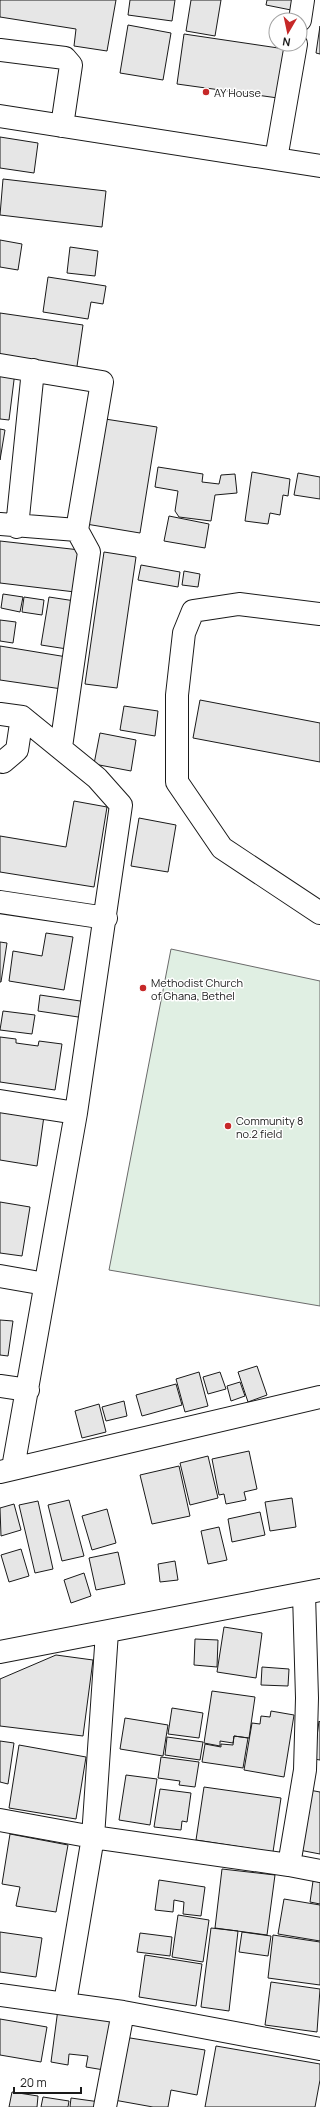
<svg xmlns="http://www.w3.org/2000/svg" width="320" height="2107" font-family="Manrope,sans-serif">
  <rect width="100%" height="100%" fill="#fff"/>
  <path fill="#e0efe3" stroke="#6a6a6a" d="M171,949l149,32v325l-211,-36z"/>
  <path fill="#e6e6e6" stroke="#1a1a1a" d="M0,0h116l-9,51 -33,-5 2,-17 -76,-12z
    M130,0h45l-3,21 -44,-6z
    M191,0h30l-6,36 -29,-5z
    M267,0h26l-2,10 -25,-5z
    M128,25l43,8 -8,47 -43,-7z
    M320,26v28l-4,-1z
    M184,34l101,15 -7,49 -101,-14z
    M0,137l38,6 -4,30 -34,-5z
    M3,179l103,12 -4,36 -102,-12z
    M0,240l22,4 -4,26 -18,-3z
    M70,247l28,4 -3,25 -28,-3z
    M48,277l58,9 -3,18 -12,-2 -3,17 -45,-7z
    M0,313l83,12 -7,48 -76,-11z
    M0,370l15,2 -6,48 -9,-1z
    M105,419l52,8 -17,106 -54,-9z
    M0,429l5,1 -5,30z
    M158,467l45,7 -1,8 17,2 2,-9 14,-1 2,19 -22,2 -4,26 -32,-4 -4,-6 3,-20 -23,-4z
    M252,472l38,7 -2,17 -5,-1 -3,20 -10,-2 -2,11 -23,-3z
    M298,473l22,4v22l-26,-4z
    M169,516l40,8 -4,24 -41,-7z
    M0,541l80,9 -5,42 -75,-9z
    M104,552l32,5 -19,131 -32,-4z
    M141,565l39,7 -2,15 -40,-7z
    M184,571l16,3 -2,13 -16,-2z
    M3,594l20,3 -3,15 -19,-4z
    M24,597l20,3 -2,15 -20,-3z
    M49,597l26,4 -8,48 -26,-4z
    M0,620l16,2 -3,21 -13,-2z
    M0,646l67,11 -5,32 -62,-9z
    M200,700l120,23v39l-127,-24z
    M124,706l34,5 -3,25 -35,-6z
    M100,733l36,7 -5,31 -37,-7z
    M74,801l33,6 -13,80 -94,-15v-36l66,11z
    M139,818l37,7 -8,47 -37,-6z
    M46,933l27,4 -9,53 -55,-9 4,-30 29,5z
    M0,942l7,1 -6,39h-1z
    M40,995l47,7 -2,16 -47,-7z
    M3,1011l32,4 -3,19 -32,-4z
    M0,1037l16,2v4l22,3 1,-5 23,3 -7,46 -55,-8z
    M0,1110l44,6 -7,50 -37,-6z
    M0,1202l30,5 -8,49 -22,-3z
    M0,1320l13,1 -5,35 -8,-1z
    M257,1366l10,29 -19,7 -10,-30z
    M199,1372l9,34 -23,6 -9,-33z
    M220,1372l6,17 -18,5 -5,-17z
    M240,1382l5,14 -14,5 -4,-15z
    M176,1384l6,21 -40,11 -6,-21z
    M124,1401l3,15 -21,5 -4,-14z
    M99,1404l7,28 -24,6 -7,-27z
    M249,1451l8,38 -13,3 2,8 -20,4 -2,-10 -5,1 -7,-36z
    M208,1456l10,42 -28,7 -10,-42z
    M179,1466l11,50 -38,8 -12,-49z
    M292,1498l4,29 -26,4 -5,-29z
    M69,1500l15,56 -22,5 -14,-56z
    M38,1501l15,68 -18,4 -16,-68z
    M14,1504l7,26 -20,6 -1,-28z
    M107,1509l9,34 -24,7 -10,-34z
    M260,1512l5,23 -33,7 -4,-23z
    M219,1527l8,33 -19,4 -7,-33z
    M21,1549l8,27 -20,6 -8,-27z
    M118,1552l7,32 -29,6 -7,-32z
    M175,1561l3,19 -18,2 -2,-18z
    M84,1573l7,23 -20,7 -7,-23z
    M224,1627l38,6 -6,45 -39,-6z
    M195,1639l23,1 -1,27 -23,-2z
    M56,1655l37,5 -10,76 -83,-10v-47z
    M262,1667l27,2 -1,17 -27,-1z
    M212,1691l43,6 -6,41 -15,-2 -1,7 -13,-2v5l-16,-3z
    M172,1708l31,5 -4,25 -31,-4z
    M271,1711l23,4 -10,62 -40,-7 8,-47 8,1 1,-8 9,1z
    M125,1718l43,7 -5,31 -43,-7z
    M319,1721l1,1v38l-6,-1z
    M234,1736l14,2 -5,30 -41,-6 3,-18 16,3v-3l12,1z
    M167,1737l36,5 -3,18 -35,-5z
    M0,1741l14,2 -6,41 -8,-2z
    M19,1745l67,12 -10,62 -67,-11z
    M161,1757l38,5 -4,25 -16,-2 1,-4 -22,-3z
    M126,1775l31,4 -7,46 -31,-5z
    M204,1787l77,11 -8,54 -77,-12z
    M160,1789l31,4 -4,29 -5,-1 -1,9 -27,-3z
    M309,1790l11,2v62l-21,-4z
    M10,1834l58,11 -12,67 -40,-6 4,-19 -18,-3z
    M222,1869l53,6 -8,60 -52,-7z
    M159,1880l46,7 -4,29 -18,-2 1,-12 -10,-2 -1,12 -18,-2z
    M313,1881l7,1v22l-10,-2z
    M284,1899l36,6v36l-42,-7z
    M178,1915l31,5 -6,42 -31,-5z
    M211,1928l27,3 -9,80 -28,-4z
    M0,1932l42,6 -6,39 -36,-5z
    M242,1932l29,4 -3,20 -29,-4z
    M140,1933l32,4 -2,19 -33,-4z
    M273,1935l47,7v43l-52,-7z
    M145,1955l57,9 -6,42 -57,-9z
    M271,1982l49,7 -3,43 -52,-7z
    M58,2009l53,8 -7,53 -18,-3 2,-11 -19,-2 -1,11 -17,-3z
    M0,2019l47,8 -6,35 -41,-7z
    M124,2037l81,13 -8,45 -26,-5 -3,17h-15l-39,-7z
    M216,2046l104,18v16l-5,27h-110z
    M12,2092l26,4 -1,11h-28z
    M43,2097l26,4 -1,6h-27z
    M71,2098l29,4 -1,5h-29z"/>
  <g fill="none" stroke-linecap="round" stroke-linejoin="round">
    <g stroke="#1a1a1a" stroke-width="24">
      <path id="minor" d="M300,20l3,-20
        M0,50l65,8 6,7 -9,61
        M0,116l320,50
        M276,159l20,-115
        M0,365l102,17 -25,148 12,22 -28,195
        M0,524l77,6
        M17,527l16,-157
        M320,614l-81,-10 -46,7 -9,22 -7,62v87l45,66 98,65
        M0,714l22,3 75,61 24,27 -45,308 -63,355
        M0,761l3,1 14,-12 5,-33
        M0,902l106,16
        M0,1101l76,12
        M0,1276l45,8
        M0,1386l28,4
        M0,1472l320,-75
        M304,1594l3,104 -2,72 -16,95 31,6
        M0,1652l320,-62
        M0,1820l93,17 196,28
        M0,1995l123,17 197,37
        M65,2003l28,-166 14,-205
        M105,2107l18,-95"/>
    </g>
    <use href="#minor" stroke="#fff" stroke-width="22"/>
  </g>
  <g fill="#c62828" stroke="#fff" stroke-width="1.5">
    <circle cx="206" cy="92" r="4"/>
    <circle cx="143" cy="988" r="4"/>
    <circle cx="228" cy="1126" r="4"/>
  </g>
  <g text-anchor="middle" dominant-baseline="central" stroke-width="3" stroke-linejoin="round" paint-order="stroke">
    <g font-size="11" fill="#1a1a1a" stroke="#fff" text-anchor="start">
      <text x="214" y="92">AY House</text>
      <text x="151" y="982">Methodist Church<tspan x="151" dy="13">of Ghana, Bethel</tspan></text>
      <text x="236" y="1120">Community 8<tspan x="236" dy="13">no.2 field</tspan></text>
    </g>
  </g>
  <g transform="translate(288 32) rotate(189)"><circle r="19" fill="#ffffff" stroke="#a3a3a3"/>
  <path d="M0-3L7 15L0 10L-7 15Z" fill="#c62828"/>
  <text y="-6" font-size="11" font-weight="bold" text-anchor="middle" fill="#1a1a1a">N</text>
  </g>
  <path d="M14 2087v6h67v-6" fill="none" stroke="#1a1a1a" stroke-width="2"/>
  <text x="20" y="2087" font-size="12" fill="#1a1a1a" stroke="#ffffff" stroke-width="3" paint-order="stroke">20 m</text>
</svg>
